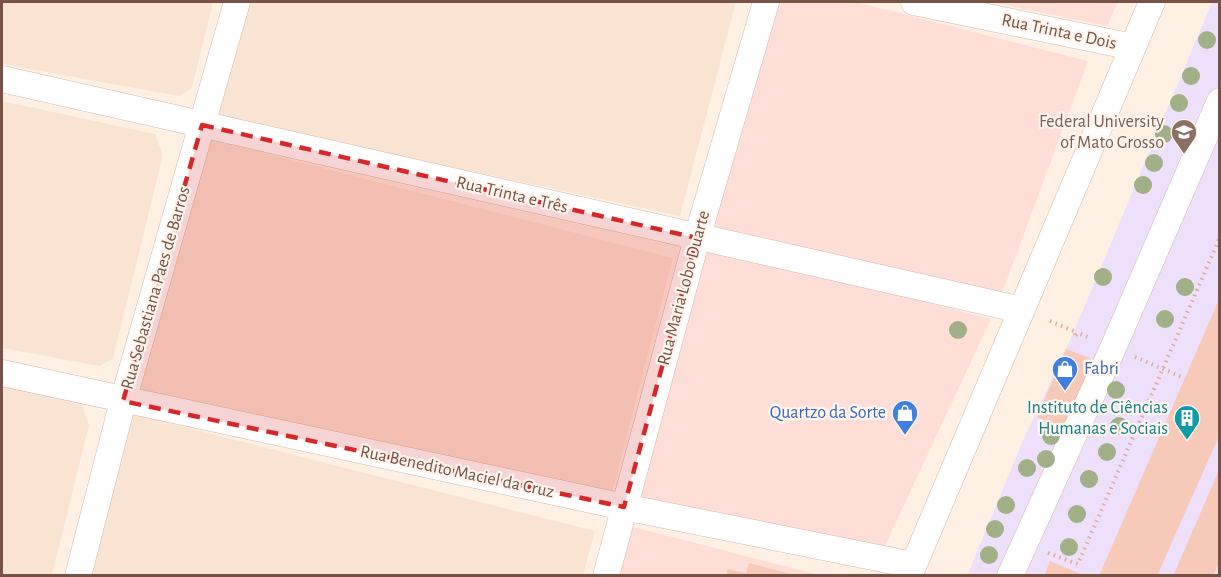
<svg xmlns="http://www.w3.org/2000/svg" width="1221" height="577" font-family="'Alegreya Sans',sans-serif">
  <rect width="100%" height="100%" fill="#fef1e3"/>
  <path fill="#f9e4d4" d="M2,2h211l-21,86 -13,8 -177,-32z
    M238,2h498l-56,214 -474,-102z
    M2,101l153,33 8,21 -50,204 -13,7 -98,-18z
    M210,139l463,119 -61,234 -474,-102z
    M2,387l80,18 7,20 -37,150h-50z
    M128,413l467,118 -12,44 -496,1z"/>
  <path fill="#ffded7" d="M769,2h87l232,59 -87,235 -299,-64z
    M991,2h127l-11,24z
    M706,245l285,74 -108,231 -249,-54z
    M630,526l189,49 -203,1z"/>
  <path fill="#eee0fb" d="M1212,2h7v573l-252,1 57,-138 48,-102z"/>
  <path fill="#f7c9b8" d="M1220,297v137l-63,142h-58z
    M1066,349l24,9 4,6 -28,65 -29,-12z
    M1220,468v93l-7,15h-40z
    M1050,561l31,13 -1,2h-36z
    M749,563l46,12v1h-69l1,-7 19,4z"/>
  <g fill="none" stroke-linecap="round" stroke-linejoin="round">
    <g stroke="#d3b8ab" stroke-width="27">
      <path id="minor" d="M914,2l219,45
        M2,79l1020,231
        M2,373l622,134 289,58
        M78,576l45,-175 114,-399
        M606,576l91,-338 69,-236
        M909,576l243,-574
        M1010,576l103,-228 107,-247"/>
    </g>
    <path stroke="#dcac9b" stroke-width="4" stroke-dasharray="1.5 4.5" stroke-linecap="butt" d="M1050,321l26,11 -2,5 4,-4 12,5
      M1135,357l49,21
      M1048,553l30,11 142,-327"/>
    <use href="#minor" stroke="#fff" stroke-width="26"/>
  </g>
  <g fill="#a1b087">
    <circle cx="1207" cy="40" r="9"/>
    <circle cx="1191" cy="76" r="9"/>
    <circle cx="1179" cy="103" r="9"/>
    <circle cx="1164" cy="134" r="9"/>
    <circle cx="1154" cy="163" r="9"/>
    <circle cx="1143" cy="185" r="9"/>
    <circle cx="1103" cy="277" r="9"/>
    <circle cx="1185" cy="287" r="9"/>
    <circle cx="1165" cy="319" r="9"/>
    <circle cx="958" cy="330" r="9"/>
    <circle cx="1116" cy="390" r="9"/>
    <circle cx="1119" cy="426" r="9"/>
    <circle cx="1051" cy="436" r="9"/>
    <circle cx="1107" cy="452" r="9"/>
    <circle cx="1046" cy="459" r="9"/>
    <circle cx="1027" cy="468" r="9"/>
    <circle cx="1089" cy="479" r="9"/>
    <circle cx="1006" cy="505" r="9"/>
    <circle cx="1077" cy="514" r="9"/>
    <circle cx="995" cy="529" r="9"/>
    <circle cx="1069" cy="547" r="9"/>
    <circle cx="989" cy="555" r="9"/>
  </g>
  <path fill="#d62828" fill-opacity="0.2" stroke="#d62828" stroke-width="4.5" stroke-dasharray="12 8" stroke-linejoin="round" d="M202,125l495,113 -73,269 -501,-106z"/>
  <defs>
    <g id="university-pin" transform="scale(1.35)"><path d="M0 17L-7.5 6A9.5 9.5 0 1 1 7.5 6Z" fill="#8d6e63" stroke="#fff5ec"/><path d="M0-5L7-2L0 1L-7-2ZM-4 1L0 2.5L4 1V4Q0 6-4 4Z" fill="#fff"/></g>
    <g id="shop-pin" transform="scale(1.35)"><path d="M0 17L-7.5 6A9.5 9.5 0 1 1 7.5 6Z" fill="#3f7fe0" stroke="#fff5ec"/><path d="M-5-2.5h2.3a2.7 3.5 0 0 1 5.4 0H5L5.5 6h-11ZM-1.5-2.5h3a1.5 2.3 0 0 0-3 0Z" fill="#fff"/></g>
    <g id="building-pin" transform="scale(1.35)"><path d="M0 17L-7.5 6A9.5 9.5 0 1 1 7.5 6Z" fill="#0f9aa8" stroke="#fff5ec"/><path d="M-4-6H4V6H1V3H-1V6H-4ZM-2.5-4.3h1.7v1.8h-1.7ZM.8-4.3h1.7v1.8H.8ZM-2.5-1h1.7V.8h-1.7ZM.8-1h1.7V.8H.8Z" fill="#fff"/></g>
  </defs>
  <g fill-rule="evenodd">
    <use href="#university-pin" x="1184" y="132"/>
    <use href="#shop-pin" x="1065" y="369"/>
    <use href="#shop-pin" x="905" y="413"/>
    <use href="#building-pin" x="1187" y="418"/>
  </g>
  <g text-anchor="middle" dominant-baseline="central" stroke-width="4.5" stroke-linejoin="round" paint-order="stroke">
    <g font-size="18" fill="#795246" stroke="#fff5ec">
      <text transform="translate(1059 32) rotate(12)">Rua Trinta e Dois</text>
      <text transform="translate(512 195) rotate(13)">Rua Trinta e Três</text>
      <text transform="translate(156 288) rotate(-74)">Rua Sebastiana Paes de Barros</text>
      <text transform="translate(684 288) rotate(-75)">Rua Maria Lobo Duarte</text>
      <text transform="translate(457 472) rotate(12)">Rua Benedito Maciel da Cruz</text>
    </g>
    <g font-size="18" fill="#785e54" stroke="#fff5ec" text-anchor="end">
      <text x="1164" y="122">Federal University<tspan x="1164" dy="21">of Mato Grosso</tspan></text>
    </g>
    <g font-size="18" fill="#366cbe" stroke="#fff5ec" text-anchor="start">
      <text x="1084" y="369">Fabri</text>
      <text x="886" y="413" text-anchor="end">Quartzo da Sorte</text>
    </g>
    <g font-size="18" fill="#0d838f" stroke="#fff5ec" text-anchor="end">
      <text x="1168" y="408">Instituto de Ciências<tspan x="1168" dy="21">Humanas e Sociais</tspan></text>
    </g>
  </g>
  <rect width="1221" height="577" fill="none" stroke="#795246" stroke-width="6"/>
</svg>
